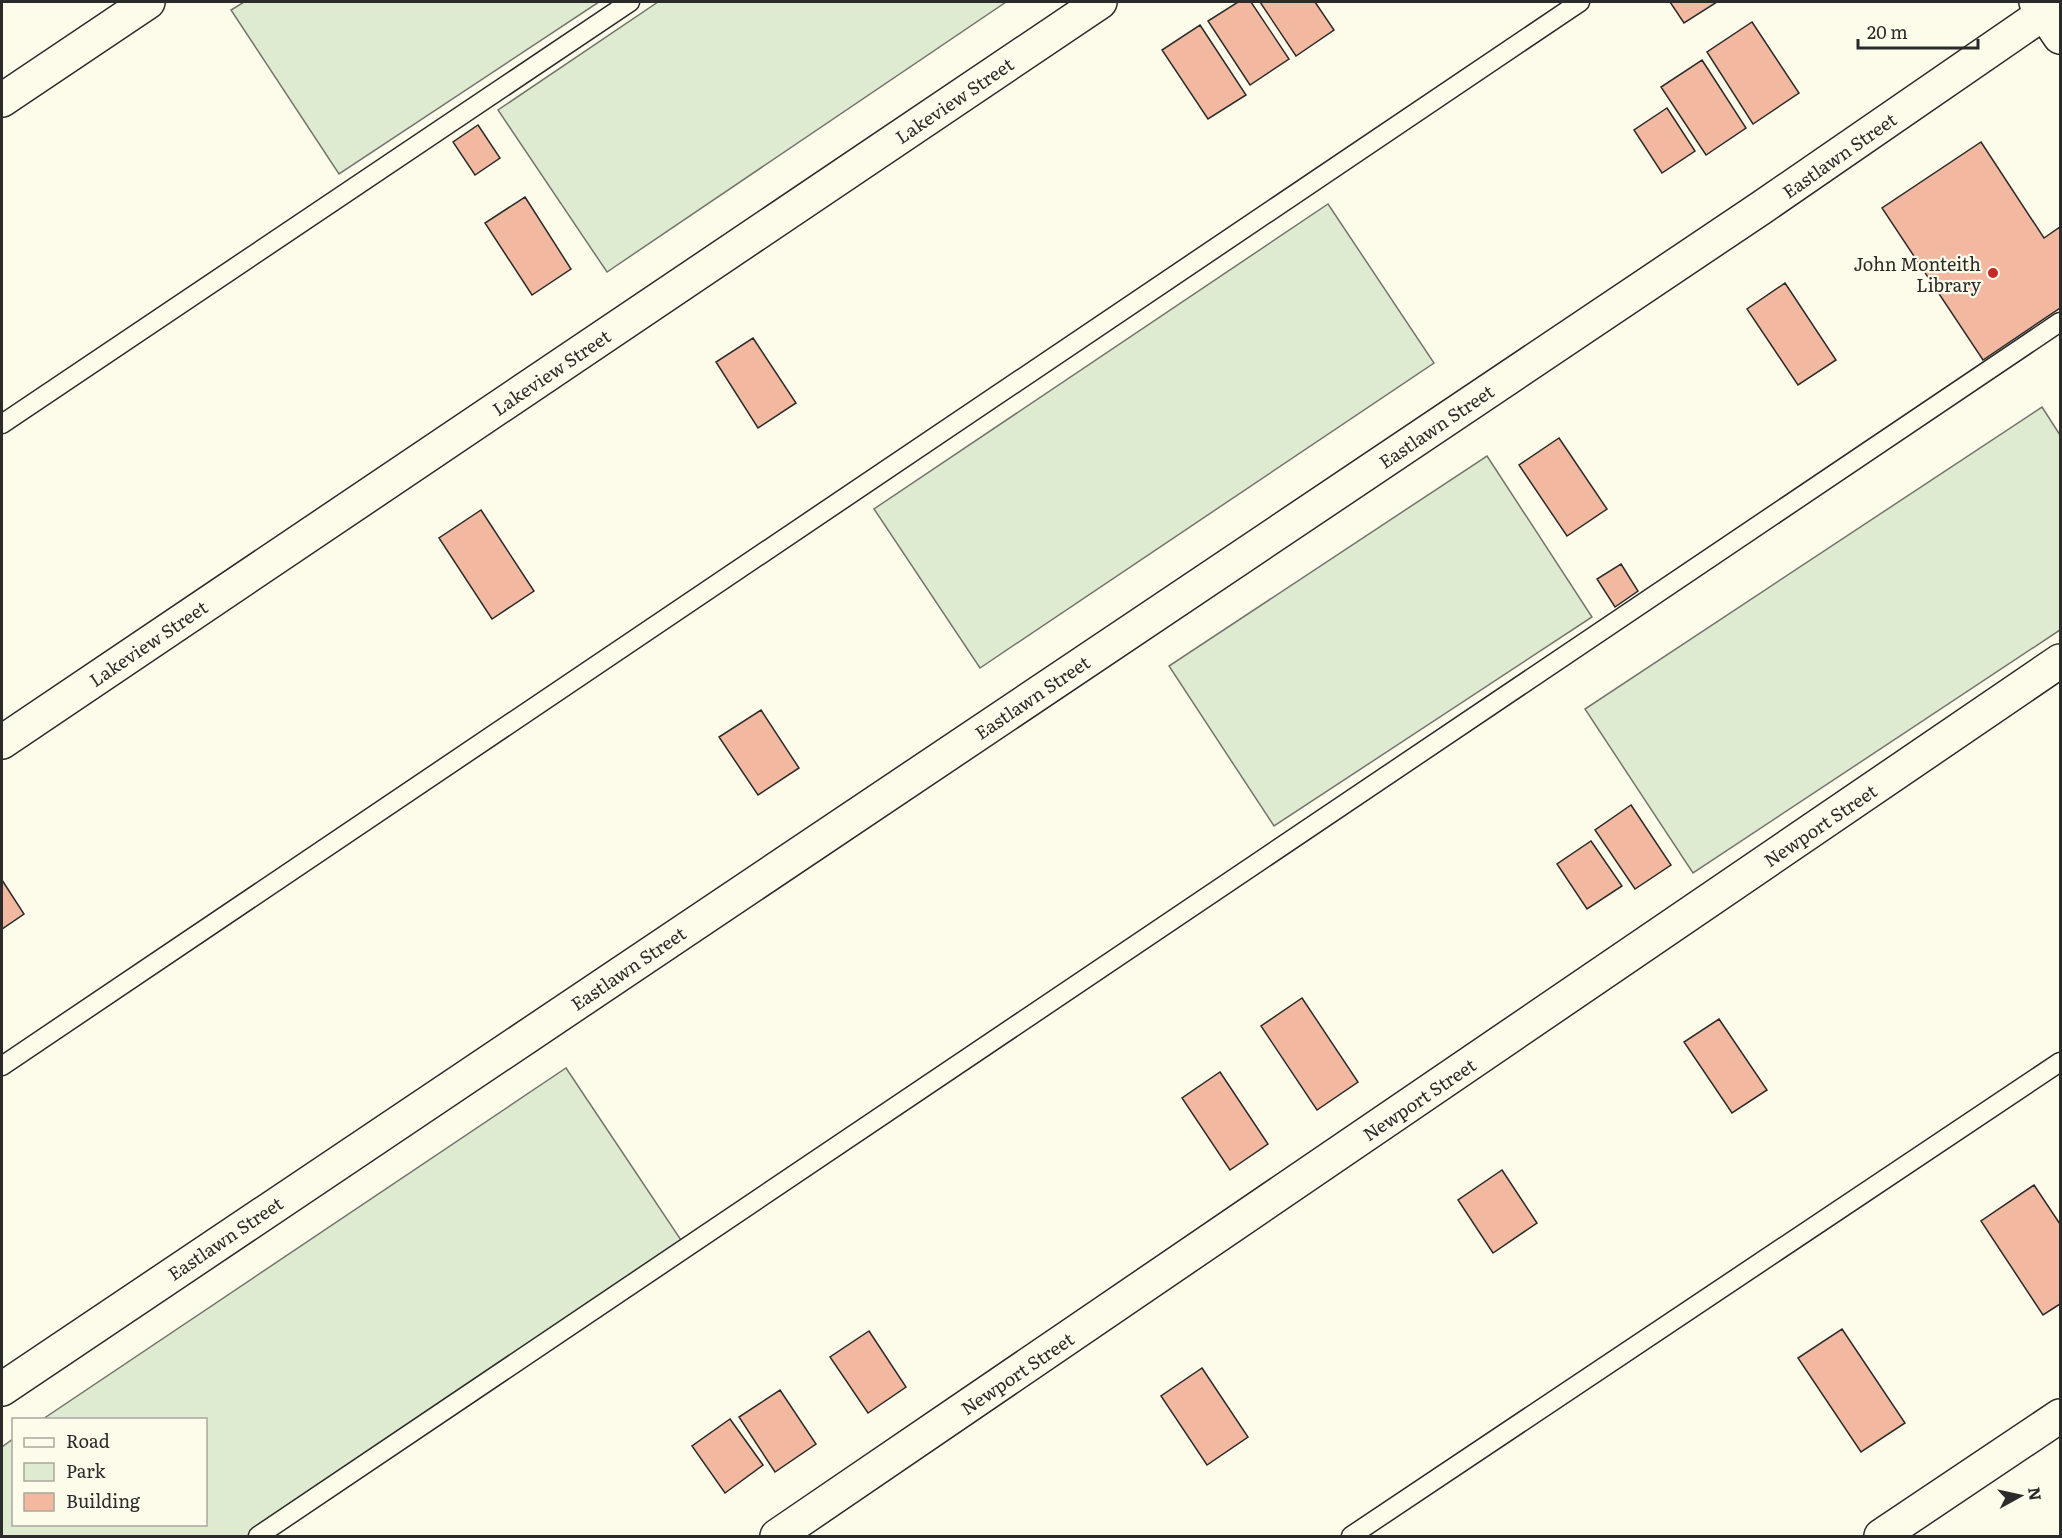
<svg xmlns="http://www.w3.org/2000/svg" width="2062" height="1538" font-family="Literata,serif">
  <rect width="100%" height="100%" fill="#fdfbea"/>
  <path fill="#deebd1" stroke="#74746e" stroke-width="1.5" d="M244,2h355l-260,172 -108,-164z
    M658,2h348l-399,270 -109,-162z
    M1328,204l106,159 -454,305 -106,-159z
    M2042,407l18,28v195l-367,243 -108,-164z
    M1487,456l105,161 -318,209 -105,-160z
    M566,1068l119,178 -433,290h-250v-89l11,-8 1,85h192v-104l-163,-1z"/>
  <path fill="#f2b8a0" stroke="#2b2b2b" stroke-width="1.5" d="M1238,2h13l38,57 -39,26 -42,-64z
    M1260,2h55l19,28 -38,26z
    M1670,2h47l-33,21z
    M1752,22l47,71 -46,31 -46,-72z
    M1200,25l46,70 -38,24 -46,-69z
    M1702,60l44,68 -40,27 -45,-68z
    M1667,108l28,43 -33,22 -28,-43z
    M478,125l22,33 -25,17 -22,-33z
    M1981,142l63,96 16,-11v81l-77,52 -101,-152z
    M525,197l46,72 -39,26 -47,-72z
    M1785,283l51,77 -38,25 -51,-76z
    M753,338l43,65 -38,25 -42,-66z
    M1559,438l48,71 -40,27 -48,-71z
    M481,510l53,81 -42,28 -53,-81z
    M1621,564l17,27 -23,16 -18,-28z
    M761,710l38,58 -41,27 -39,-58z
    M1631,805l40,60 -36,24 -40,-59z
    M1591,841l31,45 -35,23 -30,-45z
    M2,880l22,34 -22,15z
    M1302,998l56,84 -41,28 -56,-84z
    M1719,1019l48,71 -35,23 -48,-71z
    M1220,1072l48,72 -38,26 -48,-72z
    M1502,1170l35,53 -44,30 -35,-53z
    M2034,1185l26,39v80l-17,11 -62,-94z
    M1842,1329l63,94 -44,29 -63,-94z
    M869,1331l37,56 -38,26 -38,-56z
    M1202,1368l46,69 -41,28 -46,-69z
    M780,1390l36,54 -41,28 -36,-55z
    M730,1419l33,46 -38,28 -33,-47z"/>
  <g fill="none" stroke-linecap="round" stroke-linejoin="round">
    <g stroke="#2b2b2b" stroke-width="21">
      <path id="lane" d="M2,424l628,-422
        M2,1066l1578,-1064
        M258,1536l1802,-1214
        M1351,1536l709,-474"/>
    </g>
    <g stroke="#2b2b2b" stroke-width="36">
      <path id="street" d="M2,100l146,-98
        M2,742l1098,-740
        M2,1389l1759,-1181 299,-206
        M777,1536l1283,-875
        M1881,1536l179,-120"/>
    </g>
    <g stroke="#2b2b2b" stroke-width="36">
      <path id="secondary" d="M2036,2l24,35"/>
    </g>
    <use href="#lane" stroke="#fdfbea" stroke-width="18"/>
    <use href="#street" stroke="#fdfbea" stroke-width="33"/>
    <use href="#secondary" stroke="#fdfbea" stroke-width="33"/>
  </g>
  <circle fill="#c62828" stroke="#fdfbea" stroke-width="2" cx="1993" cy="273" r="6"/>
  <g text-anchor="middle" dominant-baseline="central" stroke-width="4.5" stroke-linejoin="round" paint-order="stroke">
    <g font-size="18" fill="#2b2b2b" stroke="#fdfbea">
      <text transform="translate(954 100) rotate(-34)">Lakeview Street</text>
      <text transform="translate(1839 155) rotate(-35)">Eastlawn Street</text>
      <text transform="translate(551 372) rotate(-34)">Lakeview Street</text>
      <text transform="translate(1436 426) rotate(-34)">Eastlawn Street</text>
      <text transform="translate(148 643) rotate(-34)">Lakeview Street</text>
      <text transform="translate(1032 697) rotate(-34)">Eastlawn Street</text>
      <text transform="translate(1820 825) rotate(-34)">Newport Street</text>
      <text transform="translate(628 968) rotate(-34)">Eastlawn Street</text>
      <text transform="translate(1419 1099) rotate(-34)">Newport Street</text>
      <text transform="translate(225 1238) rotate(-34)">Eastlawn Street</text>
      <text transform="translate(1017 1373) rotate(-34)">Newport Street</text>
    </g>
    <g font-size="18" fill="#2b2b2b" stroke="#fdfbea" text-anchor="end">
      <text x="1981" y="263">John Monteith<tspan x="1981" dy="21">Library</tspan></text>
    </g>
  </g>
  <rect width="2062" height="1538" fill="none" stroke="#2b2b2b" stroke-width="6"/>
  <rect x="12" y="1418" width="195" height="108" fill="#fdfbea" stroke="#a9a89e" stroke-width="1.5"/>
  <rect x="24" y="1438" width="30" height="9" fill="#fdfbea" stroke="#a9a89e" stroke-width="1.5"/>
  <text x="66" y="1448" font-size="18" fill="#2b2b2b">Road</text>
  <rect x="24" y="1463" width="30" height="18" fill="#deebd1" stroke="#a9a89e" stroke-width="1.5"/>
  <text x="66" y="1478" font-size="18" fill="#2b2b2b">Park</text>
  <rect x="24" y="1493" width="30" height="18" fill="#f2b8a0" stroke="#a9a89e" stroke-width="1.5"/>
  <text x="66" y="1508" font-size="18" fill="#2b2b2b">Building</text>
  <g transform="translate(2020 1496) rotate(82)" stroke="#fdfbea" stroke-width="4.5" paint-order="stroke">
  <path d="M0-4.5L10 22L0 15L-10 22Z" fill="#2b2b2b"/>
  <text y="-9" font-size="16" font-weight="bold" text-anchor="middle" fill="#2b2b2b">N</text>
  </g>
  <path d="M1858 39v9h120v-9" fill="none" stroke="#2b2b2b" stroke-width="3"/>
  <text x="1867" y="39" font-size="18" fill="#2b2b2b" stroke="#fdfbea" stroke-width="4.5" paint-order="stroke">20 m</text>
</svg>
